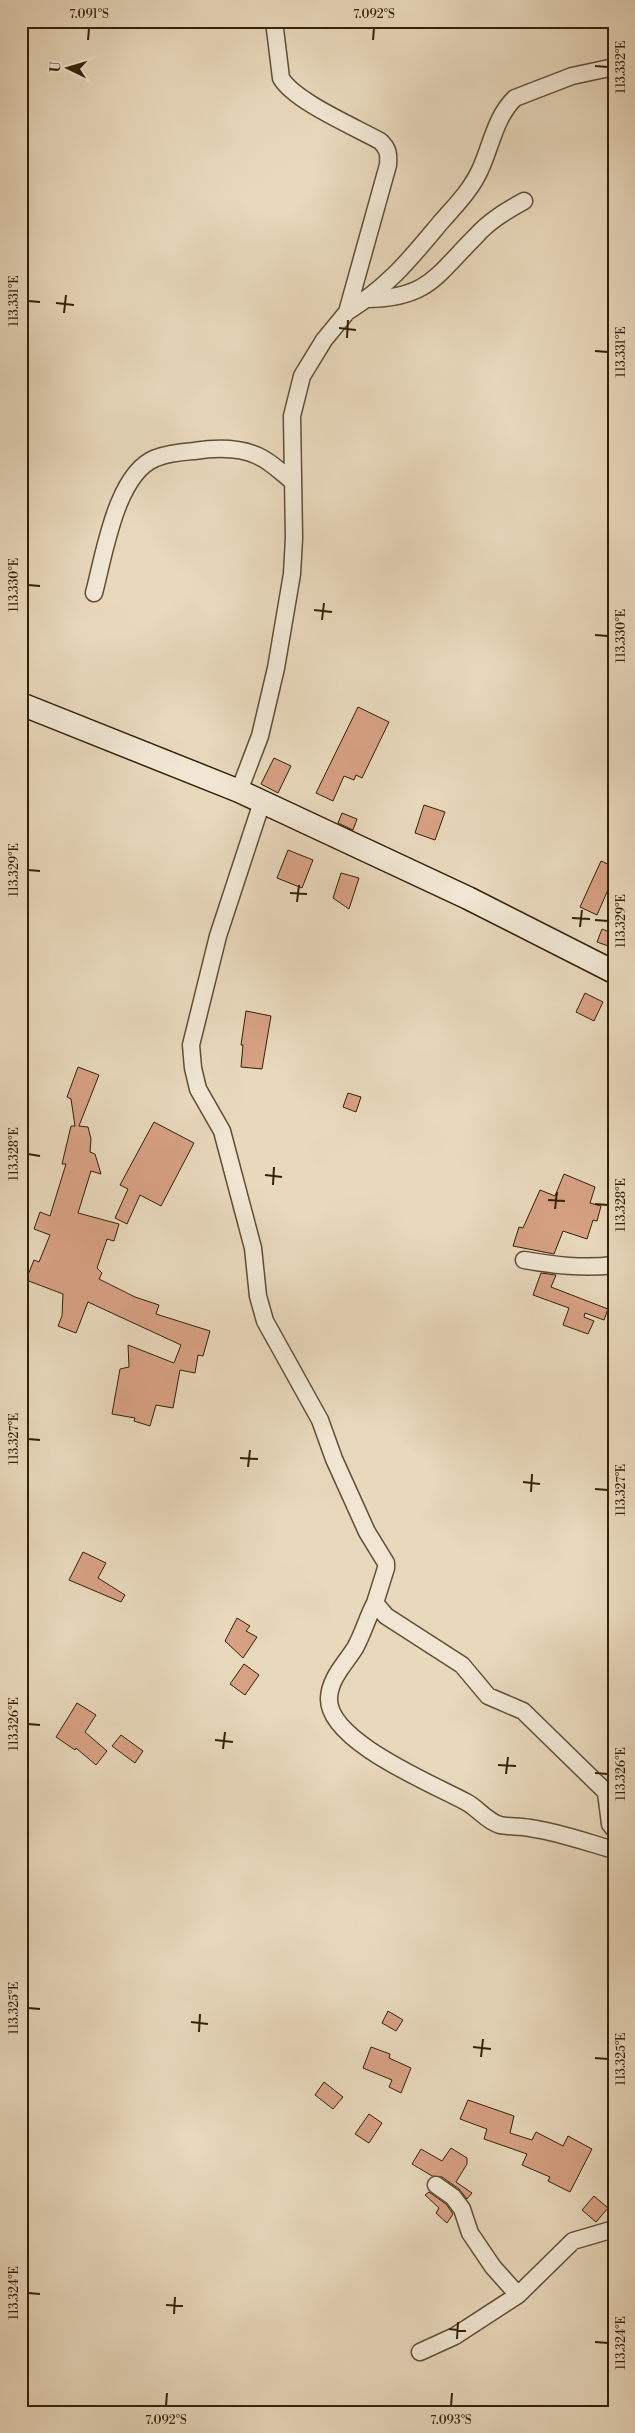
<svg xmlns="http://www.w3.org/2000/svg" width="635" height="2433" font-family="'Libre Bodoni',serif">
  <rect width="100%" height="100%" fill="#e8d8bc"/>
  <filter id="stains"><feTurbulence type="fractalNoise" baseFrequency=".004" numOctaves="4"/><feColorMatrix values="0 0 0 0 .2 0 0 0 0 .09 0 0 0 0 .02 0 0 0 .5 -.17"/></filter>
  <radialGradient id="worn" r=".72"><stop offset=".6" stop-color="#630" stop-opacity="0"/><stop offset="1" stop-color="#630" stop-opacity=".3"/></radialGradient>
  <path fill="#d7a184" stroke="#332106" d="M358,707l31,15 -27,56 -6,-3 -2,5 -10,-4 -11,25 -17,-8z
    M274,758l17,8 -13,27 -17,-9z
    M424,805l21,7 -10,28 -20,-7z
    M342,813l15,6 -4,11 -15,-7z
    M288,850l25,10 -11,28 -25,-10z
    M601,861l13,6v9l-17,39 -17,-8z
    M341,873l18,5 -10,31 -16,-11z
    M602,929l12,5v14l-17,-6z
    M585,993l18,9 -9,19 -18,-9z
    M246,1011l25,5 -9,53 -21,-2 2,-22h-2z
    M78,1067l21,8 -20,51 9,1 3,12 -1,13 5,2 6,20 -10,-3 -13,42 41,11 -5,17 -7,-2 -10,29 5,5 -3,6 36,18 24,8 -3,9 54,17 -7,25 -5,-1 -3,18 -15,-3 -7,38 -17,-3 -6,21 -16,-5 1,-3 -23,-4 8,-45 9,-2 -1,-22 46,18 7,-18 -93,-43 -12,31 -18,-7 4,-10 1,-22 -37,-14 8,-20 5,2 11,-27 -16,-6 6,-17 10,4 16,-52h-4l9,-38h4l-4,-27 -4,-2z
    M348,1093l13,4 -5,15 -13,-5z
    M154,1122l40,21 -33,63 -21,-11 -13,29 -12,-6 13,-29 -8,-4z
    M564,1174l31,13 -5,16 11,3 -4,15 -4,-1 -6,19 -24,-8 -9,23 -41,-8 6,-19 4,1 17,-38 15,6z
    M541,1273l15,2 -5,12 57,22 -4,11 -19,-7 -1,4 10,4 -6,13 -25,-9 6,-17 -36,-13z
    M83,1552l23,11 -8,15 27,17 -4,7 -52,-22z
    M237,1618l13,8 -4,5 11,6 -14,21 -18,-17z
    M244,1664l15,11 -14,20 -15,-11z
    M77,1703l19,12 -11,17 22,19 -11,14 -20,-17 -1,2 -19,-13z
    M121,1735l22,16 -8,12 -23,-17z
    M388,2011l15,9 -7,11 -14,-8z
    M371,2047l19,7 -1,4 22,10 -10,25 -12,-6 3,-7 -29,-12z
    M324,2082l19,15 -10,12 -18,-14z
    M468,2100l46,16 -4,17 22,7 4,-8 27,14 5,-10 24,13 -22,43 -22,-11 2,-4 -28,-12 5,-11 -43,-15 3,-10 -27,-10z
    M369,2114l13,9 -13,20 -14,-9z
    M451,2148l16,10v6l-11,18 16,11 -5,6 -8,-10 -17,-12 -10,-1 -20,-12 9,-15 21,12z
    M429,2192l17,12 7,10 -6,9 -11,-10 3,-5 -14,-13z
    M594,2196l14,12 -12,14 -14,-12z"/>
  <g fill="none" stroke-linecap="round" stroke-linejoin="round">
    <g stroke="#604f34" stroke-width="19">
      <path id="street" d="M368,299c60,-1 68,-23 107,-62 14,-16 31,-26 49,-36
        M347,312c43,-27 62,-52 94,-90 14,-16 30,-32 39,-52 11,-23 15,-53 35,-72l57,-22 42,-9
        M94,593c10,-37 22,-120 62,-135 12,-5 26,-6 38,-7 20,-3 45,-4 64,5 12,5 24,17 34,25
        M239,791l21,-55 16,-68 16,-94 2,-36 -2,-122 10,-40 22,-36 23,-28 41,-147c1,-11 0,-17 -8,-24 -25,-14 -86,-40 -99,-63l-7,-57
        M262,802l-44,134 -27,109 2,23 5,21 24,42 31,117 5,48 7,25 55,99 14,39 33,73 19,31v5l-11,35 11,13 76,49 26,31 35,15 83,81 4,32 4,5
        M524,1260c30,5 59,9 90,5
        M375,1603c-8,15 -12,31 -20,45 -10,16 -25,30 -26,50 -2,43 104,86 137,104 12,6 20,19 34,23 9,2 20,1 30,3 28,4 56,14 84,22
        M436,2185l17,12 9,12 8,24 23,34 25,28
        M420,2352l35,-16 63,-41 55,-54 41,-12"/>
    </g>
    <g stroke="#332106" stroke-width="25">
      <path id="secondary" d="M21,704l218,87 229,107 146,74"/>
    </g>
    <use href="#street" stroke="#f0e6d3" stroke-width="16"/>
    <use href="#secondary" stroke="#f0e6d3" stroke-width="22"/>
  </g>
  <path fill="none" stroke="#332106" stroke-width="2" d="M88,40l1,-12M373,40l1,-12M595,66l13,1M28,301l12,1M56,303l18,2M64,313l2,-18M339,328l17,2M347,338l1,-18M595,351l13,1M28,585l12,1M314,610l18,2M322,620l2,-17M595,635l13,1M28,870l12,1M290,893l17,1M297,902l2,-17M572,918l18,1M595,920l13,1M580,927l2,-17M28,1154l12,2M265,1175l17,2M273,1185l1,-18M548,1200l17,1M595,1204l13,1M555,1209l2,-17M28,1439l12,1M240,1458l18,1M248,1467l2,-17M523,1482l17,2M595,1489l13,1M531,1492l1,-18M28,1724l12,1M215,1740l18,2M223,1749l2,-17M498,1765l18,1M595,1773l13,1M506,1774l2,-17M28,2008l12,1M191,2022l17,2M199,2032l1,-18M473,2047l18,2M481,2057l2,-18M595,2058l13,1M28,2293l12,1M166,2305l17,1M174,2314l1,-17M449,2329l17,2M457,2339l1,-17M595,2342l13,1M166,2406l1,-13M451,2406l1,-13"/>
  <rect width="635" height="2433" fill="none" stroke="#e8d8bc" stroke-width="55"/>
  <g transform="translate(68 68) rotate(275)" stroke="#f0e6d3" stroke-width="4" paint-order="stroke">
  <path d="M0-4L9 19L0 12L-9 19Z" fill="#332106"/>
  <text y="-8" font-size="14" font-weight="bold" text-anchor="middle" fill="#332106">U</text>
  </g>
  <rect x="28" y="28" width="580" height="2378" fill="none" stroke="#332106" stroke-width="2"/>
  <g font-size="12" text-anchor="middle" fill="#332106">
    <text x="89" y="18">7.091°S</text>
    <text x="374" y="18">7.092°S</text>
    <text transform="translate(621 67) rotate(-90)" y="4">113.332°E</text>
    <text transform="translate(14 301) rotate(-90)" y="4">113.331°E</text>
    <text transform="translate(621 352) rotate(-90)" y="4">113.331°E</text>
    <text transform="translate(14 585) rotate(-90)" y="4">113.330°E</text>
    <text transform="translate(621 636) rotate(-90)" y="4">113.330°E</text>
    <text transform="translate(14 870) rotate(-90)" y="4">113.329°E</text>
    <text transform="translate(621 921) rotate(-90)" y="4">113.329°E</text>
    <text transform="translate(14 1154) rotate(-90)" y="4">113.328°E</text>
    <text transform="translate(621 1205) rotate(-90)" y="4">113.328°E</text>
    <text transform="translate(14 1439) rotate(-90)" y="4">113.327°E</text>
    <text transform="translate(621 1490) rotate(-90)" y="4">113.327°E</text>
    <text transform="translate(14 1724) rotate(-90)" y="4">113.326°E</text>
    <text transform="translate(621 1774) rotate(-90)" y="4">113.326°E</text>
    <text transform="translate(14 2008) rotate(-90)" y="4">113.325°E</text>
    <text transform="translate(621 2059) rotate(-90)" y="4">113.325°E</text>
    <text transform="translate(14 2293) rotate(-90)" y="4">113.324°E</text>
    <text transform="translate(621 2343) rotate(-90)" y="4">113.324°E</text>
    <text x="166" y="2424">7.092°S</text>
    <text x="451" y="2424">7.093°S</text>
  </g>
  <rect width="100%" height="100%" filter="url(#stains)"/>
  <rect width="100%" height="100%" fill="url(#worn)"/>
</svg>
